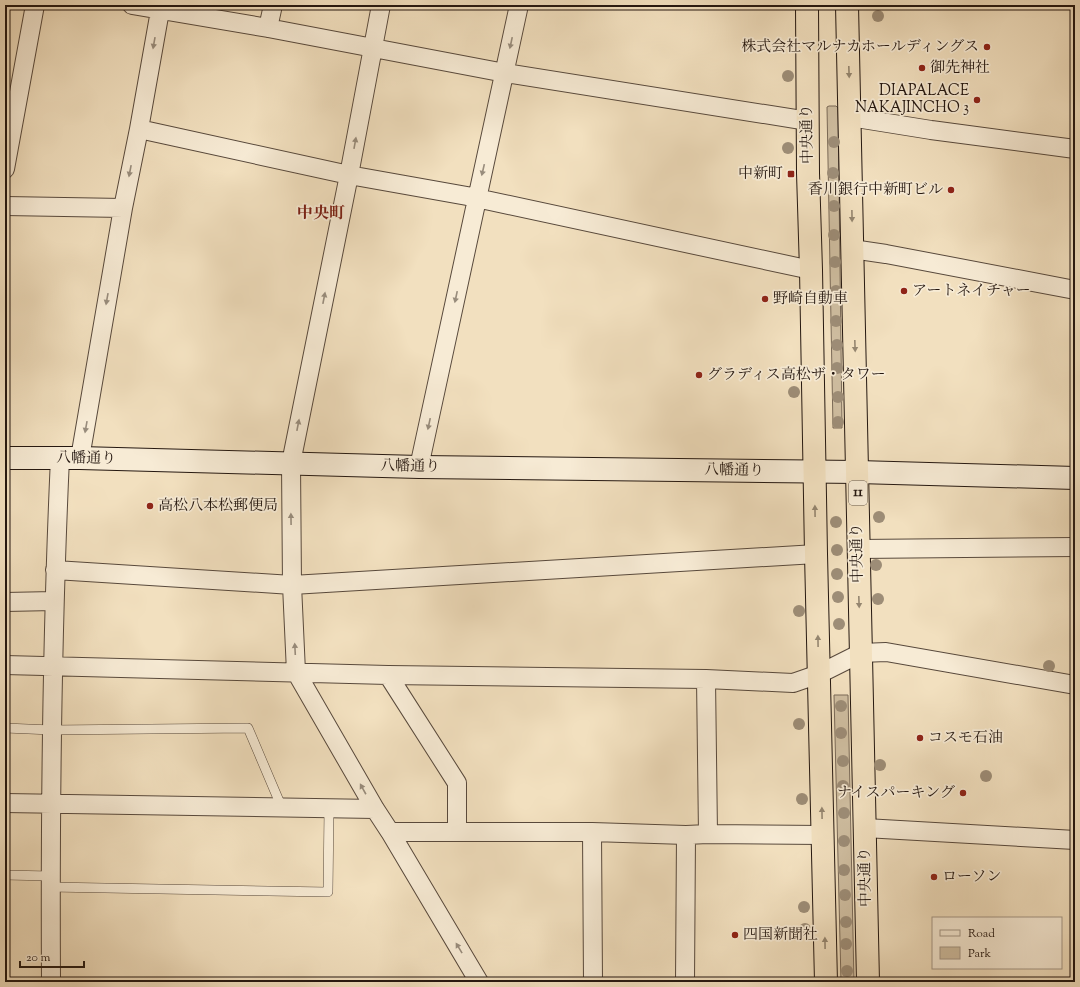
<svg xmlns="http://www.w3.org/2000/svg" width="1080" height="987" font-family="'Sorts Mill Goudy','Noto Serif JP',serif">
  <rect width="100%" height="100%" fill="#f2e0bf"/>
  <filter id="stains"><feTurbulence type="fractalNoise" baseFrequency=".005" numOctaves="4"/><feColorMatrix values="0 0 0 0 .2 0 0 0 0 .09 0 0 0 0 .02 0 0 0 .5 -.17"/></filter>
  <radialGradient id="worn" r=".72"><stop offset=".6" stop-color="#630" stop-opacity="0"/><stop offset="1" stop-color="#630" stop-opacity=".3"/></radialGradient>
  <path fill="#cfbea1" stroke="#7a6a58" d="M829,106h7l2,2 4,320h-9l-6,-321z
    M834,695h14l6,287h-13z"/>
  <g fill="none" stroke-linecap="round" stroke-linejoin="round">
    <g stroke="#58493c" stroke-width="10">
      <path id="lane" d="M5,728l47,2 196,-2 34,80
        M5,875l45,1
        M50,887l278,5 1,-83"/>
    </g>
    <g stroke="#58493c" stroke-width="20">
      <path id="street" d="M132,5l136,23 237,45 303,48
        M381,5l-32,170 -58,288 1,122 4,87 79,137 15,23 89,150
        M268,28l5,-23
        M850,117l81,13 144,19
        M139,129l210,46 118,21 344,74
        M5,169l30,-164
        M5,206l118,2
        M852,249l34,5 189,36
        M80,458l43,-250 16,-79 22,-124
        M419,467l100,-462
        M858,549l217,-2
        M55,570l237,15 524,-31
        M5,602l49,-1
        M5,665l383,10 318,4 87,4 26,-9 42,-21 25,-1 189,33
        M388,675l69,108v49
        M706,679l2,155
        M5,803l370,6
        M865,828l210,12
        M390,832h202l94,3 22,-1 115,1
        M592,832l1,150
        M51,982c-1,-175 1,-349 9,-524
        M685,982l1,-147"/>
    </g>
    <g stroke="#241710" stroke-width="24">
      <path id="secondary" d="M5,458h75l339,9 439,5 217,6"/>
    </g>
    <g stroke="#241710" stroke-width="24">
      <path id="highway" d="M807,5l1,168 3,97 5,284 10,428
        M847,5l21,977"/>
    </g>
    <use href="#lane" stroke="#f7ebd5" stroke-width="9"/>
    <use href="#street" stroke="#f7ebd5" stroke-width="18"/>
    <use href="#secondary" stroke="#f7ebd5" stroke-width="22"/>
    <use href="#highway" stroke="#f2e0bf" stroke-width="22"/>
  </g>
  <g fill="#9d8d77">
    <circle cx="878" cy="16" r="6"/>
    <circle cx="788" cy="76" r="6"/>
    <circle cx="834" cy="142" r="6"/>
    <circle cx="788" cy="148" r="6"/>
    <circle cx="833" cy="173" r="6"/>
    <circle cx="834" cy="206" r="6"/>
    <circle cx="834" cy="235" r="6"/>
    <circle cx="835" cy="262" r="6"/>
    <circle cx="836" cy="291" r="6"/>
    <circle cx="836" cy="321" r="6"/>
    <circle cx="837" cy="345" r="6"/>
    <circle cx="837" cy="368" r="6"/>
    <circle cx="794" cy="392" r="6"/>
    <circle cx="838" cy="397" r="6"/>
    <circle cx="838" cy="422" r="6"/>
    <circle cx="879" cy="517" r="6"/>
    <circle cx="836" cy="522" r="6"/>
    <circle cx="837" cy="550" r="6"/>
    <circle cx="876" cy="565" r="6"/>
    <circle cx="837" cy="574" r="6"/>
    <circle cx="838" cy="597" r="6"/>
    <circle cx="878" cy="599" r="6"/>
    <circle cx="799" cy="611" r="6"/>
    <circle cx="839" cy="624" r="6"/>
    <circle cx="1049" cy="666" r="6"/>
    <circle cx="841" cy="706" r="6"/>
    <circle cx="799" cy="724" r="6"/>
    <circle cx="841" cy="733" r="6"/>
    <circle cx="843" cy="761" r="6"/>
    <circle cx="880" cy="765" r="6"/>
    <circle cx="986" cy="776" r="6"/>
    <circle cx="843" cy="786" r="6"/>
    <circle cx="802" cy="799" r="6"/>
    <circle cx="844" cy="813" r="6"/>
    <circle cx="844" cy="841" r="6"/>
    <circle cx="844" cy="870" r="6"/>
    <circle cx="845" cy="895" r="6"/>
    <circle cx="804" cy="907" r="6"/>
    <circle cx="846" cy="922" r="6"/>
    <circle cx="805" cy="929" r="6"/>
    <circle cx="846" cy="944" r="6"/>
    <circle cx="847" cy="971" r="6"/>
  </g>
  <defs><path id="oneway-solid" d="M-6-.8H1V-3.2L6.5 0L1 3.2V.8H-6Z"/></defs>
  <g fill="#988c7c">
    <use href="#oneway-solid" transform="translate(154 43) rotate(100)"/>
    <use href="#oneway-solid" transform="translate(511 43) rotate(102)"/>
    <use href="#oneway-solid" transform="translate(355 143) rotate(-80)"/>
    <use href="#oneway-solid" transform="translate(483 170) rotate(103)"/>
    <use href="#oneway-solid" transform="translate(130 171) rotate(101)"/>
    <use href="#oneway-solid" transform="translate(456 297) rotate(102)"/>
    <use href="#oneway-solid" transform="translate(324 298) rotate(-79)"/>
    <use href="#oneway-solid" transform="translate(107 299) rotate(100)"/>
    <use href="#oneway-solid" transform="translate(429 424) rotate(102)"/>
    <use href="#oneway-solid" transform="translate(298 425) rotate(-79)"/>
    <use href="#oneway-solid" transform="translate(86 427) rotate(100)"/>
    <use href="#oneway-solid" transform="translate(291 519) rotate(-91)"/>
    <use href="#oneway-solid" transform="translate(295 649) rotate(-93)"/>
    <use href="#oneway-solid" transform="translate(363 789) rotate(-119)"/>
    <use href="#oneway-solid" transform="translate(459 948) rotate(-121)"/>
  </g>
  <g fill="#958670">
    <use href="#oneway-solid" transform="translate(849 72) rotate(88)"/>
    <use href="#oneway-solid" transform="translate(852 216) rotate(89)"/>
    <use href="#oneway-solid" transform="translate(855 346) rotate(88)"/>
    <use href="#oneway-solid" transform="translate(815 511) rotate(-91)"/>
    <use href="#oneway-solid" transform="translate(859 602) rotate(88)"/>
    <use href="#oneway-solid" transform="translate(818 641) rotate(-91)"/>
    <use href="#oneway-solid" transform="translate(822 813) rotate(-91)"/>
    <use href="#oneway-solid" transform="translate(825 943) rotate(-91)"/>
  </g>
  <g fill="#8f2418" stroke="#f7ebd5" stroke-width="1.5">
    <circle cx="987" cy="47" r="4"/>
    <circle cx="922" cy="68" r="4"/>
    <circle cx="977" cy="100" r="4"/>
    <rect x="787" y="170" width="8" height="8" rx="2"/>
    <circle cx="951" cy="190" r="4"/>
    <circle cx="904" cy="291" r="4"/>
    <circle cx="765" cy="299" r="4"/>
    <circle cx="699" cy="375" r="4"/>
    <circle cx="150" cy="506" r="4"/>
    <circle cx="920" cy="738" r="4"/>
    <circle cx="963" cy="793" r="4"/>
    <circle cx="934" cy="877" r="4"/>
    <circle cx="735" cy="935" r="4"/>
  </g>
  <g text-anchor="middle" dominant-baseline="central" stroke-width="3.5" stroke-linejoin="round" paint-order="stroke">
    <rect fill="#f7ebd5" stroke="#63574b" stroke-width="1" x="849" y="481" width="18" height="24" rx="3"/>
    <g font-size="14" font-weight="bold" fill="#241710">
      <text x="858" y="493">11</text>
    </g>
    <g font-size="15" fill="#241710" stroke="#f7ebd5" text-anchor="start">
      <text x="979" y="47" text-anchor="end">株式会社マルナカホールディングス</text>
      <text x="930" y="68">御先神社</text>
      <text x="969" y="91" text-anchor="end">DIAPALACE<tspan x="969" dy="17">NAKAJINCHO 3</tspan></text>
      <text x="783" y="174" text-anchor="end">中新町</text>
      <text x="943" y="190" text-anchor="end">香川銀行中新町ビル</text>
      <text x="912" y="291">アートネイチャー</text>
      <text x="773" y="299">野崎自動車</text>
      <text x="707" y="375">グラディス高松ザ・タワー</text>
      <text x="158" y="506">高松八本松郵便局</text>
      <text x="928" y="738">コスモ石油</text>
      <text x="955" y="793" text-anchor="end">ナイスパーキング</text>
      <text x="942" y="877">ローソン</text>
      <text x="743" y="935">四国新聞社</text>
    </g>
    <g font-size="15" fill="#241710" stroke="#f7ebd5">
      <text transform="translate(808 134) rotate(-91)">中央通り</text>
      <text transform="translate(86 459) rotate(1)">八幡通り</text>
      <text transform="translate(410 467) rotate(1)">八幡通り</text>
      <text transform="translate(734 471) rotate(1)">八幡通り</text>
      <text transform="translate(858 553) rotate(-91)">中央通り</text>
      <text transform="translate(866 877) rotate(-91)">中央通り</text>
    </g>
    <g font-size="16" font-weight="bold" fill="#7a1f14" stroke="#f7ebd5">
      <text x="321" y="214">中央町</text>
    </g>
  </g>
  <rect width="1080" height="987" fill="none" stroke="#f2e0bf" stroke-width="20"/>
  <rect x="6" y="6" width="1068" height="975" fill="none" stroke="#241710" stroke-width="2"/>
  <rect x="10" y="10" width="1060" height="967" fill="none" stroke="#241710"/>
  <rect x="932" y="917" width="130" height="52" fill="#f7ebd5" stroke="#a39686"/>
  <rect x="940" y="930" width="20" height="6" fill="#f7ebd5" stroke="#a39686"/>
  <text x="968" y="937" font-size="12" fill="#241710">Road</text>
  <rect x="940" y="947" width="20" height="12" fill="#cfbea1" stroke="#a39686"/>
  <text x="968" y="957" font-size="12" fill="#241710">Park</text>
  <path d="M20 961v6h64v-6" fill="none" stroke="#241710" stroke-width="2"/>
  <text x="26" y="961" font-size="12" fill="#241710" stroke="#f7ebd5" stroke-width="3" paint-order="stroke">20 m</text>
  <rect width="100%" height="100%" filter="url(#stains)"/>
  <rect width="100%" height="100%" fill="url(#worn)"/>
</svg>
